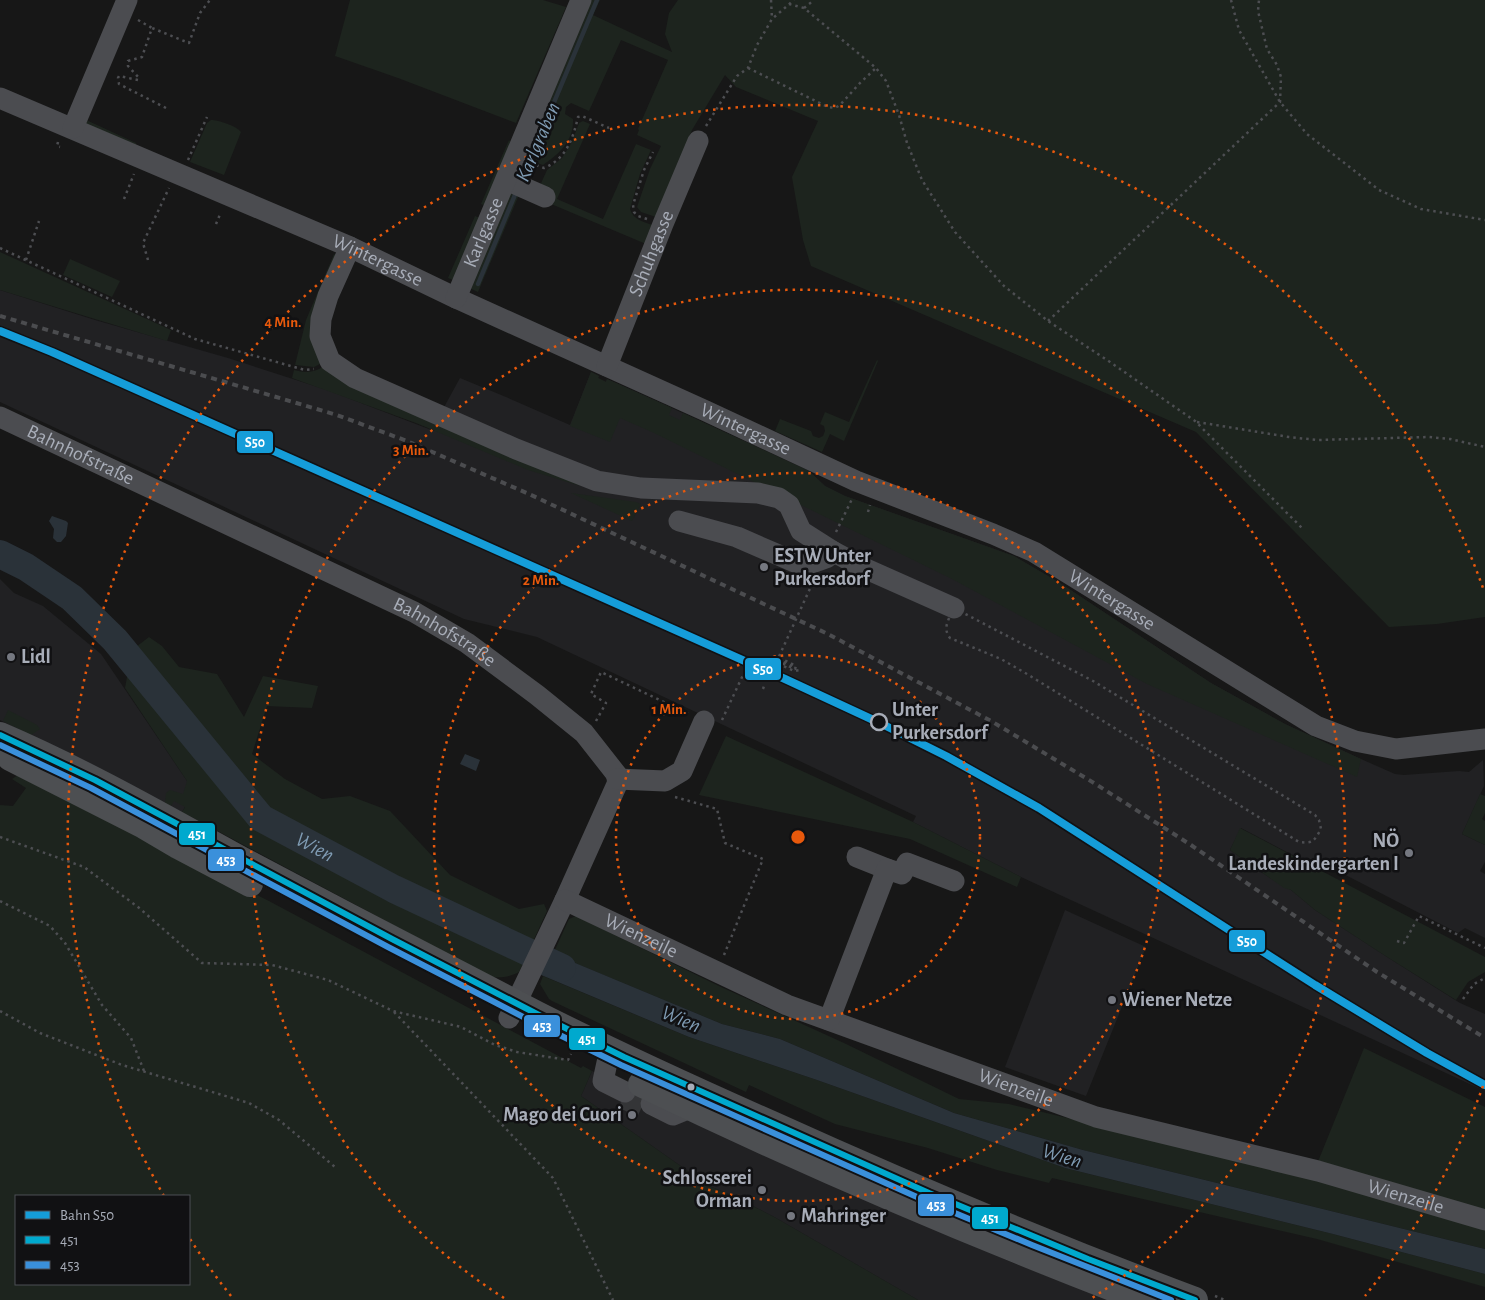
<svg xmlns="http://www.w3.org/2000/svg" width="1485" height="1300" font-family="'Alegreya Sans',sans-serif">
  <rect width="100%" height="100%" fill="#171717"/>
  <path fill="#212123" d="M0,290l95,30 133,38 99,32 107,41 9,-22 17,-31 46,19 64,28 21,-53 8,4 -1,2 8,4 1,-3 56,25 146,67 16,15 20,10 169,60 46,27 151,100 74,41 76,35 34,15 9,1 55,-4 10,1 14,-12 1,26 -22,48 23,11v17l-5,9 5,3v64l-20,-10 -7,5 -126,-65 -13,1 -78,-41 -11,22 40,28 21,12 24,20 69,45 76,48 25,11v77l-464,-214 -108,-55 3,-6 -379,-179 -73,-18 -464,-217z
    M0,579l14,14 29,13 58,48 86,127 6,12 -11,19 -182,-92z
    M1065,910l81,37 -60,149 -81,-29z
    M592,1071l115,55 304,136 98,38h-191l-142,-82 -45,-23 -22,-9 -128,-90z"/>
  <path fill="#1d241e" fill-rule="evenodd" d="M350,0h193l23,7 -50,116 -118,-45 -63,-22z
    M587,0h13l-7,15 79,37 -7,-18 4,-21 9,-13h807v617l-48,7 -48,3 -193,-195 -385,-166 -8,-26 -11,-63 26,-56 -82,-34 -11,-12 -33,55 -36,87 -15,-5 -4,-5 13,-38 11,-23 -24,-11 2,-5 -1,-1 30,-69 -47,-20 -32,71 -18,-8 -5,4 -1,7 8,5c1,21 -13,35 -30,46l-20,-7 3,-13 6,1z
    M84,119l52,24v2l-50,-21z
    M211,120c7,0 26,6 30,12l-17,43 -34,-13 17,-39z
    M583,121l7,3 -33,75 46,20 33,-75 15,6 -11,24 -10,35c3,11 14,13 23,16l-7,19 -102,-43 -6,-11 9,-20 15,-12 10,-16 7,-19z
    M509,140l4,5 -25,62 -7,-3z
    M509,187l12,3 -43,102 -11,-5z
    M475,216l8,3 -27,62 -8,-3z
    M0,252l171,78 -4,11 -167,-51z
    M334,254l4,2 -16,107 -8,4 -19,-2 11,-45z
    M70,259l50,22 -8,16 -49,-22z
    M877,360l1,1 -34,80 -14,-7 -8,18 -47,-21 5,-12 31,12 2,5 6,2 4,-2 2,-5 -1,-5 -4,-2 5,-12 24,10z
    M324,366l292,127 -39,-8 -49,-15 -112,-47 -124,-45 2,-8c12,3 20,3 30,-4z
    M591,372l8,4 -1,2 8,4 1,-3 65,29 -3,7 11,5 3,-7 126,58 16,15 20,10 169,60 46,27 151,100 74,41 76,35 -4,18 -210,-93 -195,-105 -300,-147 -32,-14 -10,24 -40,-16z
    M571,493l65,9 5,2 -9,17z
    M149,637l13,9 17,21 38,7 27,43 19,-41 55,10 -6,22 -45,-2 -15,48 33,25 37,20 28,-3 40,15 60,64 69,34 25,-5 3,7 -28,61c-10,5 -17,6 -28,5l-309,-165 3,-5 -11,-6 -3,5 -6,-3 1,-10 4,-3 13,4 4,-13 -62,-93 7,-38z
    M8,710l29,15 3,4 -9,6 -28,-14z
    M726,736l187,86 108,55 -4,10 -107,-48 -211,-44z
    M18,775l251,126 312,167 2,-2 9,5 -11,25 128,90 22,9 45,23 142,82h-918v-495l13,1 13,-18 -14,-9zM16,1196h173v88h-173z
    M1480,794l5,2v17l-3,6 3,2v24l-23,-11z
    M1240,828l245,129v15l-17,10 -12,18 -72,-45 -69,-45 -24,-20 -7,-2 -54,-38z
    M576,916l145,71 123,56 115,56 50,5 159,38 153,39 164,45v23l-402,-99 -129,-37 -174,-74 -58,-15 -169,-70 16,-35z
    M543,976l146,61 128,43 248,88 268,66 152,40v13l-168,-48 -265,-61 -3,5 -52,-13 -69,-22 -93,-24 -86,-39 -3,7 -194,-91 -3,-2 -9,-15z
    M1364,1048l121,59v106l-168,-49z"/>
  <path fill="#2a3239" d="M52,516l14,5 2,2 -2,13 -5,6h-4l-4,-4 1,-9 -5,-8z
    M465,754l15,6 -4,11 -16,-7z
    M544,950l178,74 58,15 174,74 129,37 402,99v25l-152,-40 -268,-66 -248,-88 -128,-43 -155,-65z"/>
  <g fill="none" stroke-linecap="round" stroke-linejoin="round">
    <path stroke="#2a3239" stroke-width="4.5" d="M521,181l76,-181
      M478,284l39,-94"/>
    <path stroke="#2a3239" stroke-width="28" id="s1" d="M0,554l26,13 46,31 43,42 146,178 133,71 168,79"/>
    <path stroke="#343537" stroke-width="21" stroke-dasharray="21 11" stroke-linecap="butt" d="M623,1098l25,12"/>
    <path stroke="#4d4e52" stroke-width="2.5" stroke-dasharray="2.5 4" stroke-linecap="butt" d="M771,0l1,19
      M1231,0l8,30 41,72 27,32 72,56 42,19 64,11
      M789,4l15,4 72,60 10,13 13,34 8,28 15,37 33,52 49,54 44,35 62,41 85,59 109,109
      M804,8l10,-8
      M138,20l14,8
      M748,68l80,39 7,1 5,-3 20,-22 16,-15
      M166,108l-47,-24 -1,-6 1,-2 19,4 1,-2 -11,-12v-5l14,-4 10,-29 37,15 11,-30 10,-13
      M706,126l31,-50 11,-8 9,-23 15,-26 22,-19
      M58,142l-1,4 3,1
      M188,160l19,-43
      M530,163l14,5c22,-9 29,-29 34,-51l4,-1 27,12
      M124,199l10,-25
      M647,219l-9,-3 -4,-4 -1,-7 11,-35 9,-18
      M216,224l5,-12
      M0,248l195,91 110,31 9,-1
      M26,260l13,-39
      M148,260l-5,-17 26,-55
      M1048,321l232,-219 1,-25 -4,-12 -10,-16 -9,-38 1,-11
      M1197,422l92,15 28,3 112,-3 21,2 35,8
      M868,512l2,-7
      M836,532l16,-33
      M954,608l139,73 222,134 4,5 2,9c-7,12 -8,15 -22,13l-272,-168 -26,-15 -51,-21c-8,-10 -1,-19 4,-30z
      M772,657l23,10
      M777,661l18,8 1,-3 -12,-6 -3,5 13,6 7,-1
      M771,674l42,-92
      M746,680l3,-5
      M763,689l2,-6
      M722,720l21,-45 4,3
      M596,721l10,-18 -15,-9 10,-22 88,42
      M675,797l42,12 8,34 38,16 -39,96
      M0,837l84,30 54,40 64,56 70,2 56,15 65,31 68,16 34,18 22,7 51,8 3,-6
      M0,901l50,25 15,17 37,62 29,33 13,33
      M1397,941l7,2 15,-27 66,32
      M1463,999l11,-15 11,-6
      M0,1011l40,22 82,32 127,38 30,17 56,47
      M394,1012l159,166 60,122
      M1215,1296l10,4"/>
    <g stroke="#4b4c50" stroke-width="21">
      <path id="s2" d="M0,98l350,149 106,51 250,113 150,70 137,53 41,18 282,174 39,15 41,8 89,-10"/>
      <path d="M73,128l54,-128"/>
      <path d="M506,180l39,17"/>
      <path d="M350,247l-22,49 -7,23 -1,17 10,25 25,17 161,71 81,32 44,7 117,5 21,5 10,7 12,26 33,21"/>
      <path id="s3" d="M456,298l125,-298"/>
      <path id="s4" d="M607,366l56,-142 35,-83"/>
      <path id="s5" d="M0,417l414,195 53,31 70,52 47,38 33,42 1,7 -53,118 -56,118"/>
      <path d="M679,521l58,16 67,29 22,-8 8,-6 30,16 90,40"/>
      <path d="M617,779l48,2 17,-10 22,-50"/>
      <path d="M857,857l30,12"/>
      <path id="s6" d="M565,900l222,105 309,112 222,54 167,49"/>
      <path d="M829,1020l58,-151 15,5 5,-11 47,18"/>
      <path d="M610,1049l-7,32 22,11"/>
      <path d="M651,1104l22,11 17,-7 9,-8"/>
    </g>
    <path stroke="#4d4f52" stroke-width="26" d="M0,735c86,37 166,83 248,128 96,51 192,101 289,151 77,39 156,75 235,110 139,63 280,122 423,176
      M10,758l134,68 34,20 72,38
      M641,1084c164,79 332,151 502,216"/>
    <path stroke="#4b4c4f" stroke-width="4" stroke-dasharray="6 5" stroke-linecap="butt" d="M0,316l283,83 54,16 70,26 122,53 299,140 163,87 103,62 97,62 186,127 108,66"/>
    <g stroke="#111113" stroke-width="10">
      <path id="bus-1" d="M0,735l95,45 297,159 145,75 87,43 305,136 159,66 107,41"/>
    </g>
    <g stroke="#111113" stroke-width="10">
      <path id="bus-2" d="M0,745l91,43 297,159 145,75 88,43 305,136 106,44 139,55"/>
    </g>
    <use href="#bus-1" stroke="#00a9ce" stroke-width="6"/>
    <use href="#bus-2" stroke="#3a90db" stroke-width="6"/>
    <g stroke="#111113" stroke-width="11">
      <path id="rail-1" d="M0,331l52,21 733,327 97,45 64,32 93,52 276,177 112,68 58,32"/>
    </g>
    <use href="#rail-1" stroke="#159dd9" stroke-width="8"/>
  </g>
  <g fill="none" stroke="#e8590c" stroke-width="2.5" stroke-dasharray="2.5 5">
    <circle cx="798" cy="837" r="182"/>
    <circle cx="798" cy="837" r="364"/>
    <path d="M504 1298A547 547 0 1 1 1092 1298"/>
    <path d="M1483 1086A729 729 0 0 1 1365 1296M231 1296A729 729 0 0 1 190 1239M164 1196A729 729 0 1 1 1483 588"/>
  </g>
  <g fill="#757880" stroke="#111113" stroke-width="2">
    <circle cx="764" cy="567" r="5"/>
    <circle cx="11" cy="657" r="5"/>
    <circle cx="1409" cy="853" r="5"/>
    <circle cx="1112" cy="1000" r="5"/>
    <circle cx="632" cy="1115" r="5"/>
    <circle cx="762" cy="1190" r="5"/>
    <circle cx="791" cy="1216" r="5"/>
  </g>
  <circle fill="#111113" stroke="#a8adb8" stroke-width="2.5" cx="879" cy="722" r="8"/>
  <circle fill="#a8adb8" stroke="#111113" stroke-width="2" cx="691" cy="1087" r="4.5"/>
  <g text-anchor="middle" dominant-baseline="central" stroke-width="5" stroke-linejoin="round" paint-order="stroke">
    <g font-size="20" fill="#a8adb8" stroke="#111113">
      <text stroke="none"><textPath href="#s3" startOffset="71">Karlgasse</textPath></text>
      <text stroke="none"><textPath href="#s4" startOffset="121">Schuhgasse</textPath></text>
      <text stroke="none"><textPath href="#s2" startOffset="411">Wintergasse</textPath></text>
      <text stroke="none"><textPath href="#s2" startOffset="816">Wintergasse</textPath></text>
      <text stroke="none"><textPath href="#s5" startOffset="89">Bahnhofstraße</textPath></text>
      <text stroke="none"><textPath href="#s2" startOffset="1221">Wintergasse</textPath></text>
      <text stroke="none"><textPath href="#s5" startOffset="494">Bahnhofstraße</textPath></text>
      <text stroke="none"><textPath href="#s6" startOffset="84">Wienzeile</textPath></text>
      <text stroke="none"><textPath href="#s6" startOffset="489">Wienzeile</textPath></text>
      <text stroke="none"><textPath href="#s6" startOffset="894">Wienzeile</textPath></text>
    </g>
    <g font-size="20" font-weight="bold" fill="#a8adb8" stroke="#111113" text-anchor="start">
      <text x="774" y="556">ESTW Unter<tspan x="774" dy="23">Purkersdorf</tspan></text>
      <text x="21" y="657">Lidl</text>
      <text x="1399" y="841" text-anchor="end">NÖ<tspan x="1399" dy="23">Landeskindergarten I</tspan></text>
      <text x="1122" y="1000">Wiener Netze</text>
      <text x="622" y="1115" text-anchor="end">Mago dei Cuori</text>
      <text x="752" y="1178" text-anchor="end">Schlosserei<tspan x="752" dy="23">Orman</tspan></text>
      <text x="801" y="1216">Mahringer</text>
    </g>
    <g font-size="20" font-weight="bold" fill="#a8adb8" stroke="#111113" text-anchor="start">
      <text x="892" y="710">Unter<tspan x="892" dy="23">Purkersdorf</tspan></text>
    </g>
    <g font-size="21" font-style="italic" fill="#7f9bb3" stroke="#111113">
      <text transform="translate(538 142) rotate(-67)">Karlgraben</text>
      <text stroke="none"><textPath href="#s1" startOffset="436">Wien</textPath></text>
      <text transform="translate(681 1019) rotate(23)">Wien</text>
      <text transform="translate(1062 1156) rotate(17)">Wien</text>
    </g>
  </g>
  <circle cx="798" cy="837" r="8" fill="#e8590c" stroke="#111113" stroke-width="2.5"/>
  <g font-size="15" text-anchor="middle" font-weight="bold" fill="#e8590c" stroke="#111113" stroke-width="5" stroke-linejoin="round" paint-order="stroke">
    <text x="283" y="327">4 Min.</text>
    <text x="411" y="455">3 Min.</text>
    <text x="541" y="585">2 Min.</text>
    <text x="669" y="714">1 Min.</text>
  </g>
  <g stroke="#111113" stroke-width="2">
    <rect x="236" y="430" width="38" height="24" rx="5" fill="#159dd9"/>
    <rect x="744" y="657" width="38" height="24" rx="5" fill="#159dd9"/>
    <rect x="178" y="822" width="38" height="24" rx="5" fill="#00a9ce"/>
    <rect x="207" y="848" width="38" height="24" rx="5" fill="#3a90db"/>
    <rect x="1228" y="929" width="38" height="24" rx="5" fill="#159dd9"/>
    <rect x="523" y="1014" width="38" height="24" rx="5" fill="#3a90db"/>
    <rect x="568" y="1027" width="38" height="24" rx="5" fill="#00a9ce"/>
    <rect x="917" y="1193" width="38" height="24" rx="5" fill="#3a90db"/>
    <rect x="971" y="1206" width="38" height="24" rx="5" fill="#00a9ce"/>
  </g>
  <g font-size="14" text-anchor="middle" font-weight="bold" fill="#fff">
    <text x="255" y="447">S50</text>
    <text x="763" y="674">S50</text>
    <text x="197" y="839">451</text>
    <text x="226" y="865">453</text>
    <text x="1247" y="946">S50</text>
    <text x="542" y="1031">453</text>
    <text x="587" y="1044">451</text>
    <text x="936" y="1210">453</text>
    <text x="990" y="1223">451</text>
  </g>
  <rect x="15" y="1195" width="175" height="90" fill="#111113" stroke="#4d4f55"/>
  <rect x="25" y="1211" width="25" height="8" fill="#159dd9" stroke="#4d4f55"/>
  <text x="60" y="1220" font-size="15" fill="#a8adb8">Bahn S50</text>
  <rect x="25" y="1236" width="25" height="8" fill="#00a9ce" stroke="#4d4f55"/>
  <text x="60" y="1245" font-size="15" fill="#a8adb8">451</text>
  <rect x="25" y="1261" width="25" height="8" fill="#3a90db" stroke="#4d4f55"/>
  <text x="60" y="1270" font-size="15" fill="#a8adb8">453</text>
</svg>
